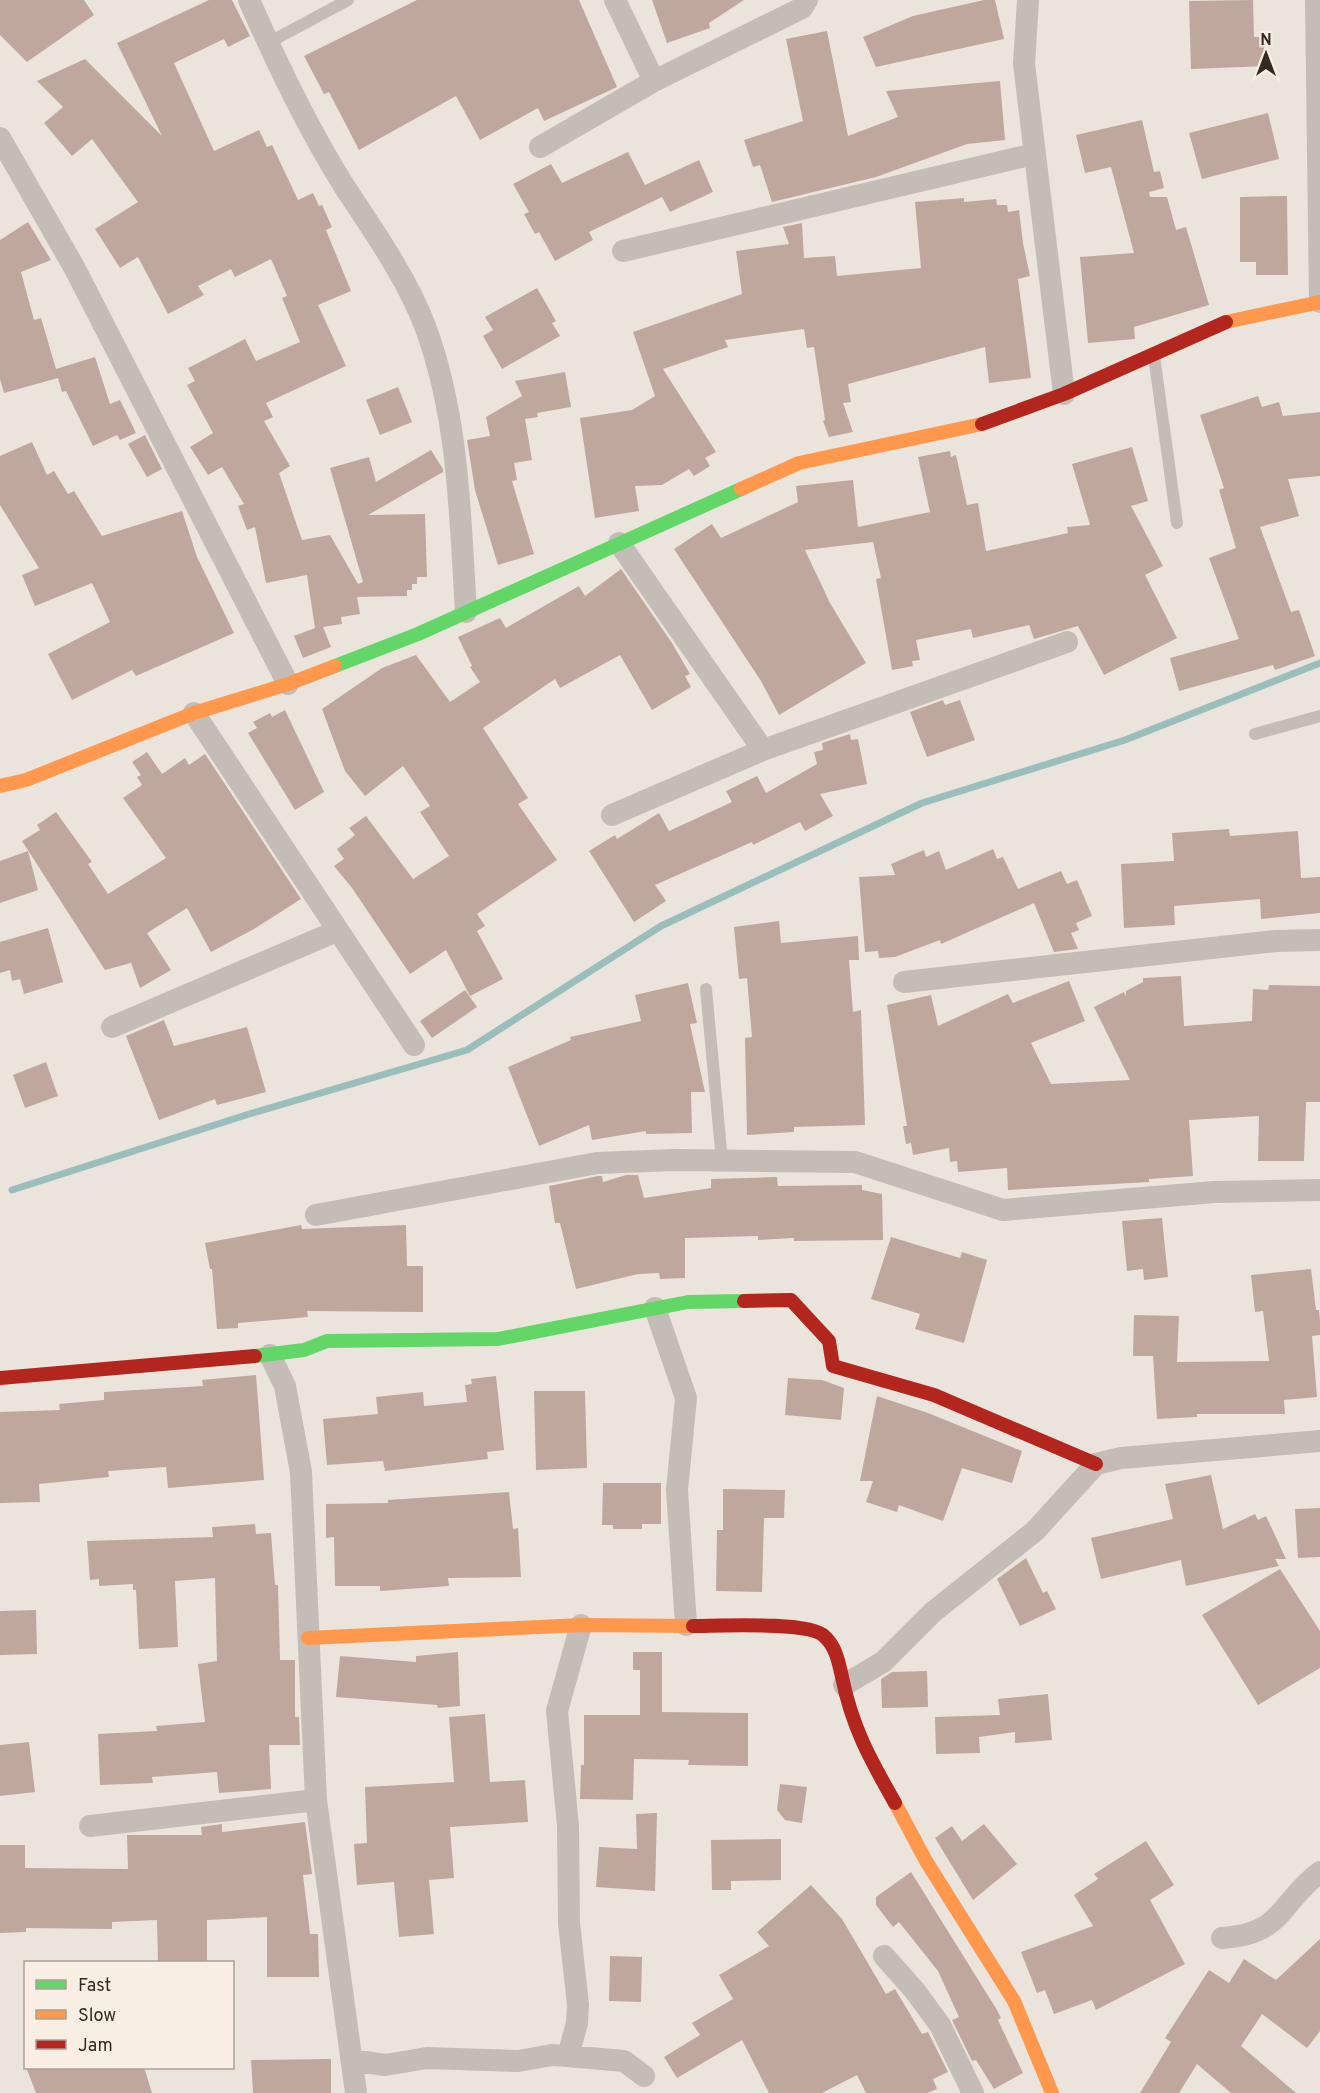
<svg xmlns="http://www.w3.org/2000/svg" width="1320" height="2093" font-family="Overpass,sans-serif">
  <rect width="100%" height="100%" fill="#ebe4dd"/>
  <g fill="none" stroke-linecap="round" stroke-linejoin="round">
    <path stroke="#99bebc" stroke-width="7" d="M12,1190l234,-75 221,-65 194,-124 261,-123 203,-63 195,-77"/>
  </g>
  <path fill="#bfa79e" d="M0,0h84l10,15 -67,47 -27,-27z
    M209,0h23l18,36 -22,11 -4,-8 -50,24 40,88 45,-21 8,17 5,-2 26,55 15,-7 6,13 3,-1 10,22 -6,3 25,61 -33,14 28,61 -80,37 7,14 -9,4 26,45 -11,7 23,67 28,-5 28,49 5,-2 -33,-114 39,-11 7,25 55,-32 12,19v3l-75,43 57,-1 2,63h-10v7h-5v6h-5v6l-50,1 3,17 -19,3 1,7 -19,3 8,20 -28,11 -9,-22 21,-8 -8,-53 -41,8 -11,-56 -8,3 -9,-24 6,-2 -22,-37 -14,8 -18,-28 23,-14 -26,-48 8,-4 -7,-13 57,-29 11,22 44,-19 -18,-44 5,-2 -16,-37 -36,18 -4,-8 -33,17 6,9 -36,19 -30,-57 -18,11 -25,-39 43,-27 -46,-63 -20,17 -28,-33 19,-16 -26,-26 48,-22 77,77 -45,-93z
    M417,0h162l38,87 -73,34 -6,-13 -58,32 -24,-44 -97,54 -30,-58 -5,2 -20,-38z
    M652,0h92l-35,23 1,5 -43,15z
    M984,0h11l9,39 -128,28 -13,-30 50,-21z
    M1253,0l1,37h13l1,29 -77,3 -2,-68z
    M827,31l21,105 50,-19 -12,-26 114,-10 5,59 -38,4 -91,33 -104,25 -12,-37 -7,2 -9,-27 59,-19 -17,-82z
    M1268,113l11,46 -77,20 -13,-46z
    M1142,120l12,52 6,-1 4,17 -15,4 1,5h17l9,33 10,-3 23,78 -75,22 1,12 -47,4 -8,-86 54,-4 -23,-86 -26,6 -9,-38z
    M628,152l17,33 54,-25 14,32 -43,20 -8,-15 -73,35 4,8 -38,21 -16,-29 -4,2 -11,-20 5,-2 -16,-28 38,-20 11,19z
    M1287,196l1,79h-32v-13h-16v-65z
    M964,198v4l32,-3 1,6h10l1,7 11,-2 4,33 7,33 -12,3 13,99 -42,5 -4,-36 -137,37 3,18 -8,1 10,29 -24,5 -6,-16 2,-1 -11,-73 -7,1 -3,-19 -79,11 3,7 -65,22 53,83 -11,6 5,8 -16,10 -5,-7 -27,16 -27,1 4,25 -44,7 -15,-100 52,-8 23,-14 -22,-64 109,-38 -6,-43 53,-7 -6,-17 19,-4 2,35 31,-2 2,20 84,-8 -6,-66z
    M28,222l23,38 -30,12 13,48 7,-2 15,51 39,-12 15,47 10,-4 16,33 -16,7 -3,-5 -24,11 -27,-55 -4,1 -4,-14 -54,15 -4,-14v-139z
    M537,288l19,33 -4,2 8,13 -58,33 -19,-33 10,-6 -8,-13z
    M565,372l6,35 -34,6 1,4 -13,2 7,41 -18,3 3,17 -5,1 22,73 -36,11 -23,-75 -8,-50 23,-4 -4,-19 36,-21 -7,-15z
    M398,387l14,35 -32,13 -14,-35z
    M1258,396l4,11 17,-5 4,14 37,-4v64l-32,3 11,37 -39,11 31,85 8,-2 16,46 -40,14 -2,-5 -94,26 -9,-33 69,-19 -30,-81 27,-10 -17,-58 5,-2 -24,-73z
    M145,435l17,34 -15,8 -19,-33z
    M32,442l15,33 7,-4 14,23 6,-3 28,45 80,-25 15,46 37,76 -98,43 -4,-6 -60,30 -24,-46 62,-32 -18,-39 -57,23 -13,-31 17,-7 -39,-63v-49z
    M1132,447l16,54 -17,5 32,60 -18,9 32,63 -73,37 -26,-49 -44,13 -5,-14 -56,13 -2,-9 -55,11 4,20 -8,1 1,5 -21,4 -16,-91 5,-1 -8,-36 -68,8 25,53 36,60 -87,52 -18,-34 -87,-132 38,-25 9,14 77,-36 -2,-16 57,-6 5,47 72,-15 -12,-55 32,-6 1,6 5,-2 11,50 11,-2 8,48 82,-18 -1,-6 23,-2 -18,-61z
    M621,569l51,74 18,31 -5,2 6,11 -39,23 -32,-55 -60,33 -5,-9 -72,49 45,70 -10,6 39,56 -80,54 8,12 -8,5 26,48 -33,17 -24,-46 -36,24 -58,-86 -18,-22 10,-7 -7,-10 18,-14 -6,-7 17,-12 47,63 36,-23 -29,-44 10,-6 -27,-40 -38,30 -20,-25 -23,-62 60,-41 34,-13 34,47 30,-20 -10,-15 2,-1 -14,-29 42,-19 6,10 73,-42 6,10z
    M943,700l2,5 15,-5 15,40 -48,17 -17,-45z
    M285,710l39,82 -29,18 -47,-77 9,-5 -4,-6 17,-9 2,4z
    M850,734l1,6 7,-1 9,45 -47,10 13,22 -28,15 -5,-9 -47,23 -1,-3 -97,43 11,16 -32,21 -45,-71 26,-16 2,4 42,-26 10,18 63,-29 -6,-11 31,-15 9,17 51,-29 -3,-12 9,-2 -1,-7z
    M147,752l15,22 23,-16 4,7 16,-11 96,145 -47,30 -43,23 -24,-44 -40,25 24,37 -31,18 -9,-25 -26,7 -83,-129 18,-11 -3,-5 19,-13 36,50 -4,2 20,30 58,-36 -43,-60 19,-13 -5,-8 4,-2 -9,-13z
    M1229,829l1,7 68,-5 3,47 19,-1v36l-59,6 -1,-20 -86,7 1,19 -51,3 -3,-64 53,-3 -2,-28z
    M993,849l4,10 6,-2 15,32 43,-18 6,13 10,-4 15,36 -16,7 3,7 -8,3 7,16 -24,3 -20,-49 -93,41 -1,-4 -45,17 -16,1 -1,-7 -13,1 -6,-75 36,-2 -4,-11 33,-14 2,7 13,-6 7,19z
    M28,851l10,39 -38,13v-42z
    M779,921l2,22 77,-7 1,24h-10l4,52 8,-2 4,115 -71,2v5l-47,3 -2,-97 7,-1 -5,-59 -8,1 -5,-52z
    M48,928l15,54 -39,12 -4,-15 -8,2 -2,-11 -10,3v-31z
    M1181,976l3,50 68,-5 1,-32 15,1 1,-5 51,1v116h-14l-2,59h-46l1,-45 -70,4 4,56 -44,3v3l-141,8 -1,-22 -49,4 -1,-11 -7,1 -1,-14 -36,7 -2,-12 -5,1 -3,-18h4l-20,-121 44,-10 7,31 70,-32 5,9 56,-22 16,40 -54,22 20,41 79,-4 -36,-73 30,-15 2,4v-5l17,-9v-4z
    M688,983l9,40 -7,1 15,68h-14l1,41 -46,1v-3l-54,9 -3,-15 -50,21 -31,-79 63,-27 -1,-3 71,-16 -6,-26z
    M465,990l12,17 -45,31 -12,-17z
    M164,1020l10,26 73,-19 19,65 -49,13 -2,-6 -56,21 -33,-84z
    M46,1062l12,34 -33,12 -12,-33z
    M626,1175h12l6,23 67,-10v-9l66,-2 1,9 84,-1v5l20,4 1,46 -89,1v-3l-36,2v-4l-73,2v40l-25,1 -1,-6 -21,1 -62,15 -16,-66h-5l-6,-37 49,-10h4l1,6z
    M1162,1218l6,59 -24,3 -1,-11 -16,2 -5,-50z
    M301,1225l1,4 104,-4 1,41h16v46l-116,-1 1,6 -70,6v5l-21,1 -5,-60h-2l-5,-26z
    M891,1237l69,21 2,-6 25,8 -23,83 -49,-14 5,-15 -49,-15z
    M1311,1269l5,41h3l1,11v14l-8,1 5,61 -33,3 1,14h-88v3l-40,2 -4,-63h-20l1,-41 45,1 -2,46 92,-1 -6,-50 -8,1 -4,-37z
    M256,1375l8,105 -96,8 -2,-21 -58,4 1,6 -70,7 1,18 -40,1v-91l60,-2 -1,-6 45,-4v-8l99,-6 -1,-6z
    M496,1376l8,74 -17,2 1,7 -103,12 -2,-10 -56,4 -4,-46 55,-5 -2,-17 47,-5 1,14 43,-4 -2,-17 7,-1 -1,-5z
    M788,1378l34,2 22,8 -3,32 -56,-5z
    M534,1391h51l2,77 -51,2z
    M877,1396l51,17 94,38 -10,32 -50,-15 -19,53 -44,-16 -2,7 -31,-10 7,-21h-13z
    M1211,1475l12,54 32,-15 3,6 8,-4 20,43h-11l4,7 -93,20 -5,-26 -80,19 -10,-41 82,-19 -8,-35z
    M603,1483h58v41h-19v5h-29v-4h-11z
    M723,1489l62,1 -1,28h-20l-2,74 -46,-1 1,-61h6z
    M509,1492l4,37 5,-1 3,49 -73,1 1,8 -69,5v-5h-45l-1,-49 -8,1v-34l62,-1v-3z
    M1320,1508v49l-22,1 -3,-49z
    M255,1524l1,10 15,-1 4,52h3l2,75h15v57h4l1,28h-31l2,44 -52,4 -2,-21 -65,5 1,6 -53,2 -2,-51 59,-3 -1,-5 49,-4 -7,-58 19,-3 -2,-83 -40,3 3,66 -39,2 -3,-59h-3v-6l-34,2v-7l-9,1 -3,-39 126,-4 -1,-10z
    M1026,1558l17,35 4,-2 9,18 -36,17 -23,-47z
    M1280,1569l40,62v37l-62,37 -56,-90z
    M36,1610l1,44 -37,1v-44z
    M458,1652l2,54 -22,2 -1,-3 -101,-8 4,-41 76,6v-6z
    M633,1652h29v60l86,1v53l-60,-1 1,-5 -55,-1 -1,41 -53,-1 1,-34h3v-50h56v-45h-7z
    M927,1671l1,36 -46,1 -1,-29 11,-7z
    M1048,1694l4,46 -37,3v-11l-36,5 1,16 -44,1 -1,-37 65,-2 -2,-16z
    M485,1714l5,68 35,-2 3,42 -78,5 4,51 -25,2 5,54 -35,3 -5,-55 -37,3 -3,-41 13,-1 -2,-56 89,-5 -5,-65z
    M29,1742l6,50 -35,4v-51z
    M780,1784l27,3 -5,36 -17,-3 -8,-10z
    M657,1813l-2,78 -59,-4 3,-40 38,2 -1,-35z
    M305,1822l7,52 -9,1 7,59h8l1,43h-52v-60l-60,3v42h-49l-1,-42 -45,2v7l-86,-1v4l-26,1v-88h25v23l103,1 -1,-34h75l-1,-8 21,-3v8z
    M984,1824l33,40 -44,36 -38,-62 17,-12 10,15z
    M781,1839v41l-50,1v9h-19l-1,-50z
    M1146,1841l28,44 -24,15 35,64 -89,46 -4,-10 -38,14 -9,-24 -8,3 -16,-41 72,-26 -19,-31 24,-16 -4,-5z
    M911,1872l86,138 4,8 -3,2 25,53 -29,16 -18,-29 -4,1 -20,-41 7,-3 -21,-46 -39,-49 -6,5 -17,-22v-8z
    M811,1885l31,34 44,75 9,-5 27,45 6,-2 20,40 -15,7 4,10 -10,4h-61l-9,-18 -35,18h-53l-27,-53 -65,38 -13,-21 36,-22 -8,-12 41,-24 -14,-24 50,-29 -12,-14z
    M1320,1939v92l-13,17 -45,-34 -21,32 55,47h-65l-34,-29 -18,29h-39l31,-51 -6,-4 44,-68 20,13 15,-24 32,21z
    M610,1956l32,1 -1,45 -32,-1z
    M331,2059v34h-78l-2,-33z
    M26,2067h118l8,26h-116z"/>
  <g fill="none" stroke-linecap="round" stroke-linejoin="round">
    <path stroke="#c4bcb6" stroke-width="12" d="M268,43l80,-43
      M1154,356l23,167
      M1255,734l65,-18
      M706,989l16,172"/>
    <path stroke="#c4bcb6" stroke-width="22" d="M249,0c28,64 59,129 97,189 27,41 62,91 79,137 34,91 35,190 41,286
      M615,0l39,81
      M1028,0l-4,64 40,330
      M1316,0l4,302
      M0,138l74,129 214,417
      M540,147l114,-66 148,-73 5,-8
      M623,251l411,-97
      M619,543l144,207
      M194,713l220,332
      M612,815l151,-65 304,-108
      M904,982l372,-41 44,-1
      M112,1027l225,-96
      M316,1215l281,-52 78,-3 180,2 148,48 211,-18 106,-2
      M655,1308l31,90 -9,92 9,135
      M270,1355l15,31 16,86 15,328 40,293
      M844,1685l39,-23 50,-50 102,-81 61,-67 25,-6 199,-17
      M90,1826l226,-26
      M1222,1938c62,-4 56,-34 98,-66
      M884,1956l31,35 25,34 33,68
      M568,2056l9,-33 1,-18 -9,-82 -1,-97 -11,-115 24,-86
      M352,2060l33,5 42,-7 91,3 34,-6 16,1 56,5 20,15"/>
    <path stroke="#63d668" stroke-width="14" d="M335,666l83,-32 323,-145
      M255,1356l49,-6 23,-9 171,-2 190,-37 56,-1"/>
    <path stroke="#ff974d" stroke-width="14" d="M1226,322l94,-20
      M741,489l58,-26 183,-39
      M0,786l26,-6 168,-67 94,-29 47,-18
      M308,1638l273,-13 112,1
      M895,1803l31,58 88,140 38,92"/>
    <path stroke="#b3261e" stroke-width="14" d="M982,424l82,-30 162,-72
      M744,1301l47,-1 38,41 4,25 101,29 162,69
      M0,1378l255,-22
      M693,1626c25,0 116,-5 131,10 12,10 15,28 18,41 10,50 28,82 53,126"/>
  </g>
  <rect x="24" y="1961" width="210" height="108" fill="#f9eee3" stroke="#aa9f97" stroke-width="1.5"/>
  <rect x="36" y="1980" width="30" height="9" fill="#63d668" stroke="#aa9f97" stroke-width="1.5"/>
  <text x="78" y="1991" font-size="18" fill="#332925">Fast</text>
  <rect x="36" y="2010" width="30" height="9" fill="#ff974d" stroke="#aa9f97" stroke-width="1.5"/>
  <text x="78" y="2021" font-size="18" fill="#332925">Slow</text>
  <rect x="36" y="2040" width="30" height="9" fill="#b3261e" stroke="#aa9f97" stroke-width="1.5"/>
  <text x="78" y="2051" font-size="18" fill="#332925">Jam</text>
  <g transform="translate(1266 54)" stroke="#f9eee3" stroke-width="4.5" paint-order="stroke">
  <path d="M0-4.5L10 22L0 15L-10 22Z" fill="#332925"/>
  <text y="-9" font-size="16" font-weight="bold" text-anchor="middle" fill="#332925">N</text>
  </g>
</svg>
